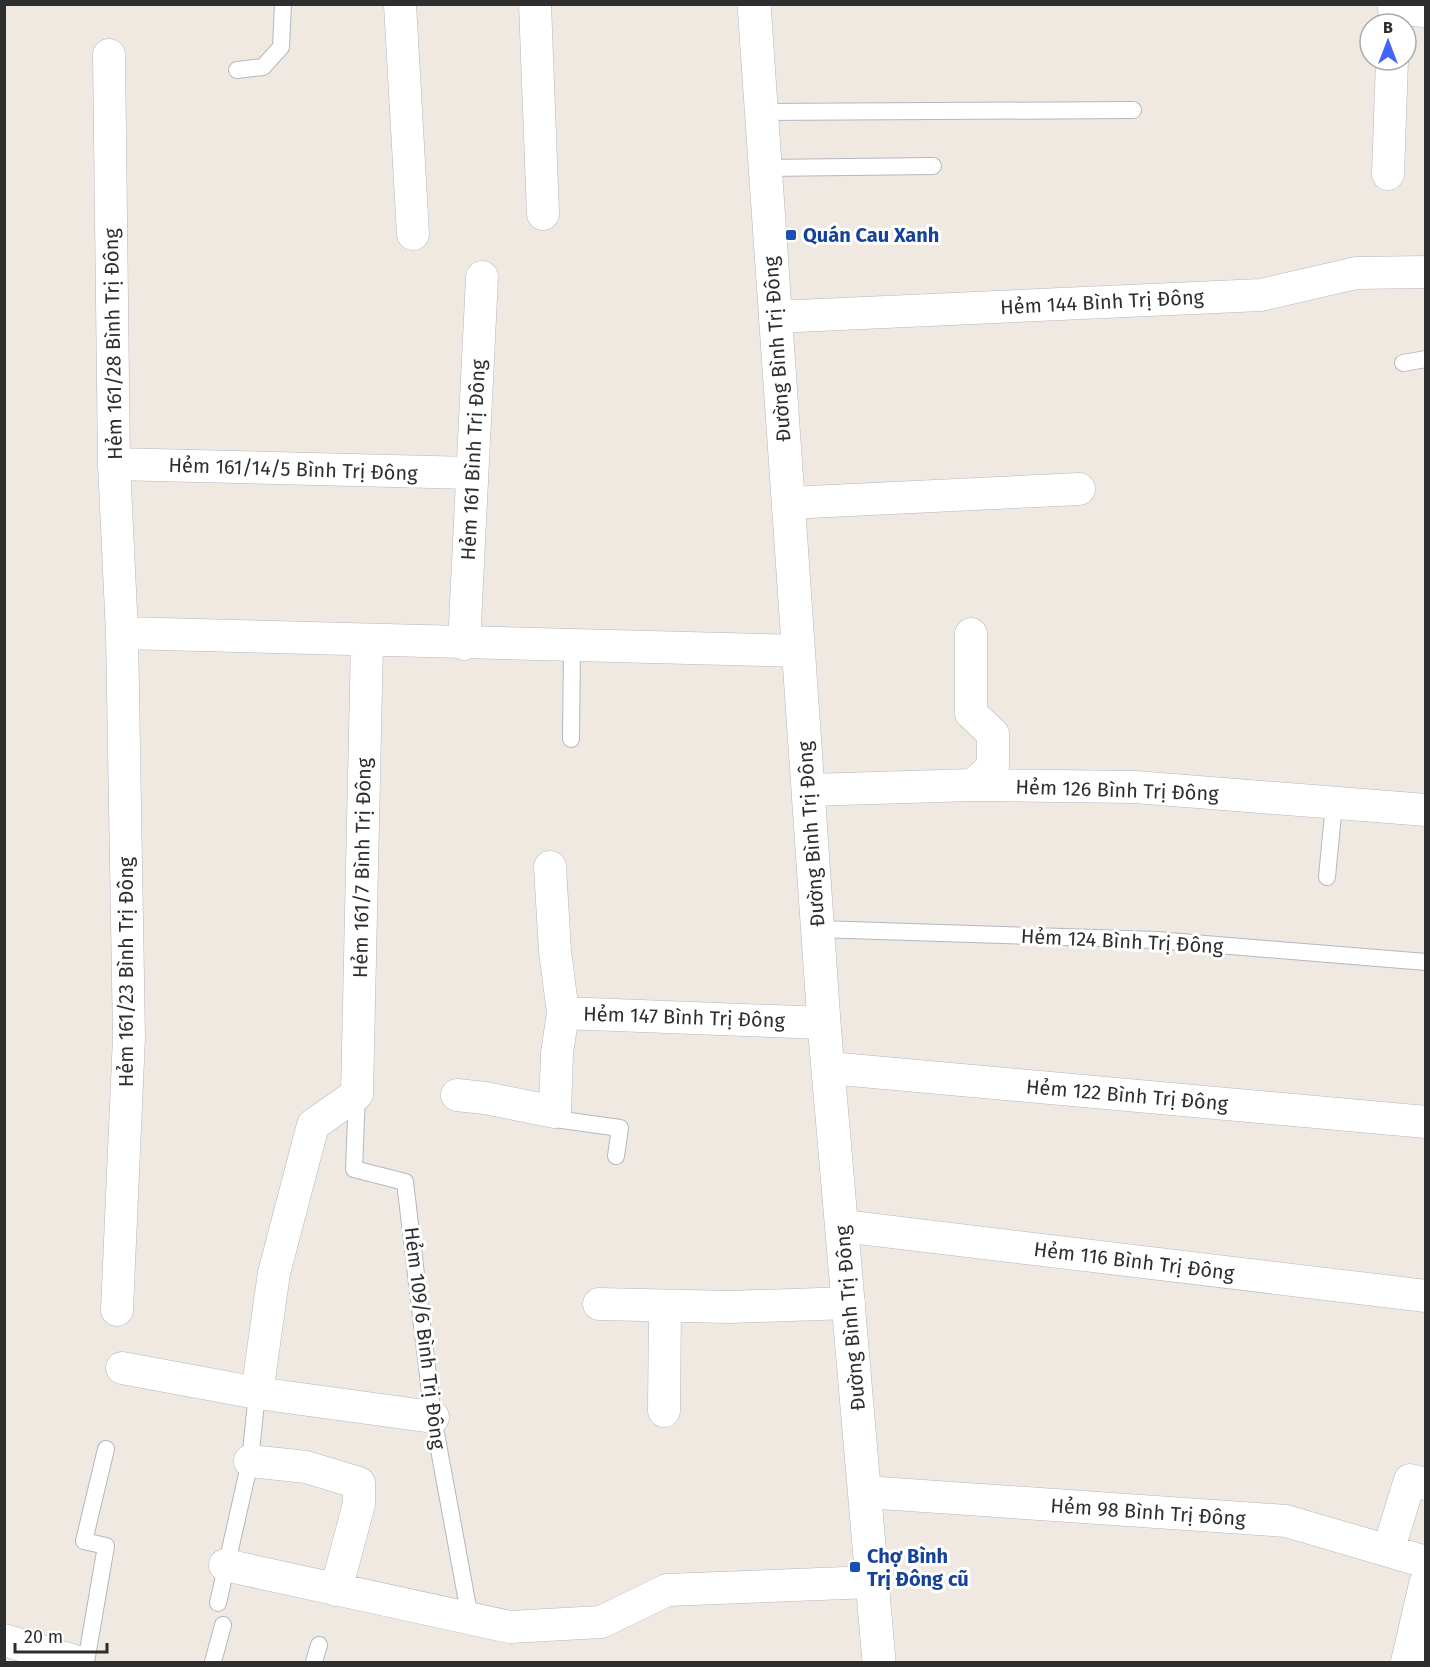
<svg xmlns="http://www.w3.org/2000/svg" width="1430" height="1667" font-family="'Fira Sans',sans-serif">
  <rect width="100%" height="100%" fill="#efe9e1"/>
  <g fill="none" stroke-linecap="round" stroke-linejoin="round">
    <g stroke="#b4b7c1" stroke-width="18">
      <path id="lane" d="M237,70l26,-3 18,-20 2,-43
        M761,112l372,-2
        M765,168l168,-2
        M1403,363l23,-4
        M571,739l1,-93
        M1327,877l7,-73
        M818,929l339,11 269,22
        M357,1094l-3,75 51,13 28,235 37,201
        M555,1112v7l65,9 -4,28
        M218,1603l32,-142 7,-68
        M86,1662l20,-116 -22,-5 22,-92
        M213,1662l10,-37
        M314,1662l5,-17"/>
    </g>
    <g stroke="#b4b7c1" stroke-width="33">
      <path id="street" d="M400,4l13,230
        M535,4l8,210
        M1394,9l32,2
        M109,55l5,409 8,169 7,404 -12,273
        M1388,174l4,-114
        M775,317l486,-22 95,-22 70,-1
        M114,464l358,9
        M788,503l291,-14
        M122,633l676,18
        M971,634v79l22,21v33l-20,18
        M464,644l18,-367
        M808,790l165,-5 162,2 291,23
        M550,867l5,84 8,62
        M829,1068l597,54
        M457,1095l28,3 70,14 2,-59 6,-40 261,10
        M843,1226l583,70
        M599,1304l131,3 119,-4
        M122,1368l135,25 176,24
        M257,1393l17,-120 39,-148 44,-31 10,-452
        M664,1411l1,-104
        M250,1461l56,6 53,16v21l-23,86
        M865,1492l421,29 140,41
        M1388,1551l22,-71 16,4
        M225,1565l285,62 91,-5 66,-32 205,-8
        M4,1640l74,22
        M1407,1662l19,-82"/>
    </g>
    <g stroke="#b4b7c1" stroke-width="34">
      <path id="secondary" d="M754,4l70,1019 55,639"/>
    </g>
    <use href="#lane" stroke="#fff" stroke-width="16"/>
    <use href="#street" stroke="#fff" stroke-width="32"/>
    <use href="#secondary" stroke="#fff" stroke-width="33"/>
  </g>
  <g fill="#1a4fb4" stroke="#fff" stroke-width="2">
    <rect x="785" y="229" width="12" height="12" rx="3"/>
    <rect x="849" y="1561" width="12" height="12" rx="3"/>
  </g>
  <g text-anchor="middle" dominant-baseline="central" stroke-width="6" stroke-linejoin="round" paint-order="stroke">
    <g font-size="20" font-weight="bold" fill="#164399" stroke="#fff" text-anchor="start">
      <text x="803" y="235">Quán Cau Xanh</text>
      <text x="867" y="1556">Chợ Bình<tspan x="867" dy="23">Trị Đông cũ</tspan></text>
    </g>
    <g font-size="20" fill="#2e2e2e" stroke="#fff">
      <text transform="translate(1102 302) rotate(-3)">Hẻm 144 Bình Trị Đông</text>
      <text transform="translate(113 344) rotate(-91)">Hẻm 161/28 Bình Trị Đông</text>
      <text transform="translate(777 349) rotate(-94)">Đường Bình Trị Đông</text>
      <text transform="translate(473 460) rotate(-87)">Hẻm 161 Bình Trị Đông</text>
      <text transform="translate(293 469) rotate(2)">Hẻm 161/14/5 Bình Trị Đông</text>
      <text transform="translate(1117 790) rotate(2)">Hẻm 126 Bình Trị Đông</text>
      <text transform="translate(811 834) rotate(-94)">Đường Bình Trị Đông</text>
      <text transform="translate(362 868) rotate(-89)">Hẻm 161/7 Bình Trị Đông</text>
      <text transform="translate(1122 941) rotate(3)">Hẻm 124 Bình Trị Đông</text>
      <text transform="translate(126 972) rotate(-90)">Hẻm 161/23 Bình Trị Đông</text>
      <text transform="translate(684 1017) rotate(2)">Hẻm 147 Bình Trị Đông</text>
      <text transform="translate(1127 1095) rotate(5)">Hẻm 122 Bình Trị Đông</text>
      <text transform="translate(1134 1261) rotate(7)">Hẻm 116 Bình Trị Đông</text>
      <text transform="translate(850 1318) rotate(-95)">Đường Bình Trị Đông</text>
      <text transform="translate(425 1338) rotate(83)">Hẻm 109/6 Bình Trị Đông</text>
      <text transform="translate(1148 1512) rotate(4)">Hẻm 98 Bình Trị Đông</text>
    </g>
  </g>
  <rect width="1430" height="1667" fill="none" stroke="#2e2e2e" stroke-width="12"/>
  <g transform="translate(1388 42)"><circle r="28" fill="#ffffff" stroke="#ababab" stroke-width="1.5"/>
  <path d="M0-4.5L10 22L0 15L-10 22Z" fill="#4264fb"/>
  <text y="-9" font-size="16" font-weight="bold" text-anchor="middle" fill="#2e2e2e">B</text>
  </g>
  <path d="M15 1643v9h92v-9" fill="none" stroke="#2e2e2e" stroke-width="3"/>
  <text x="24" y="1643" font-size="18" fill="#2e2e2e" stroke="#ffffff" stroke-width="4.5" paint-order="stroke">20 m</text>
</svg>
